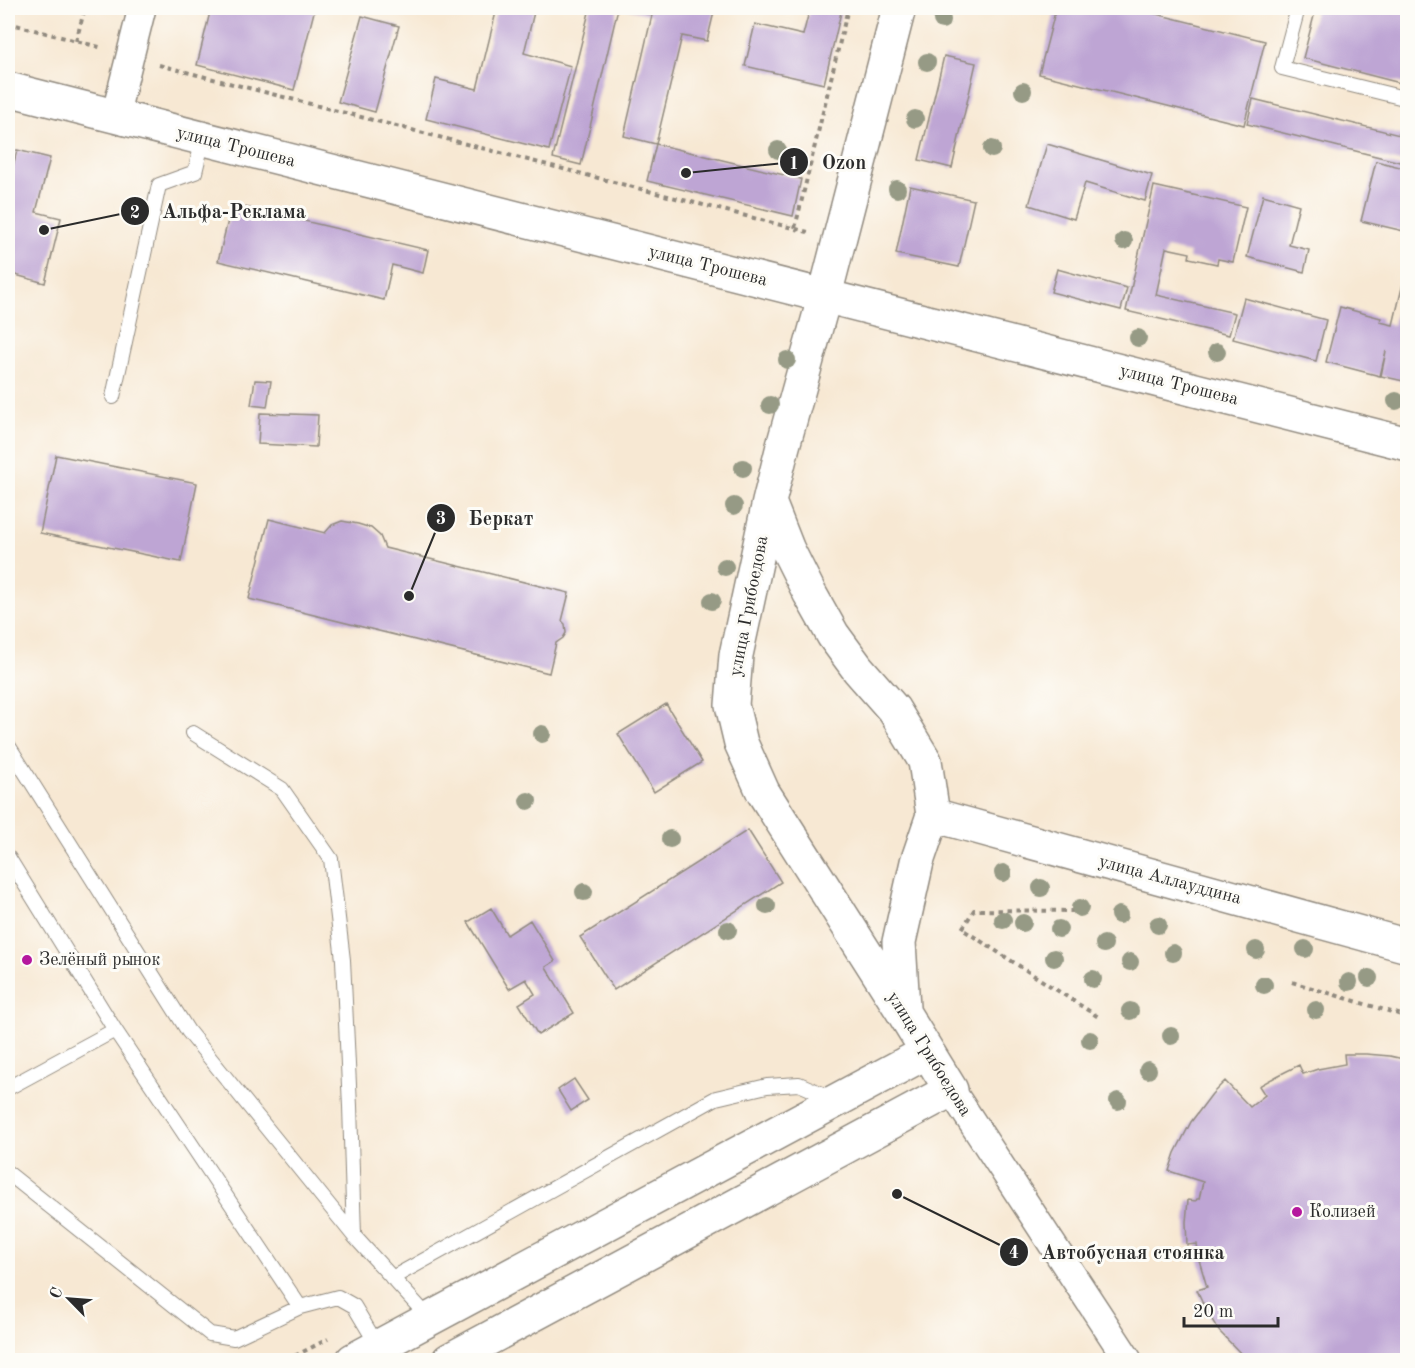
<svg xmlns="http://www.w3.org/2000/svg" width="1415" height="1368" font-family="'Old Standard TT',serif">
  <rect width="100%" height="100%" fill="#fdfcf7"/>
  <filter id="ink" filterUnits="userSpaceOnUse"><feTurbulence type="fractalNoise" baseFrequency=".0167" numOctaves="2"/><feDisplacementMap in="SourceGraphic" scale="12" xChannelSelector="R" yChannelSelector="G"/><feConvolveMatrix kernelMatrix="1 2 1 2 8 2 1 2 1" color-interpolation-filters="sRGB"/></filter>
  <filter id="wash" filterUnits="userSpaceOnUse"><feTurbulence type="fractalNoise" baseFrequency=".008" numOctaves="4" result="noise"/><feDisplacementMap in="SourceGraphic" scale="24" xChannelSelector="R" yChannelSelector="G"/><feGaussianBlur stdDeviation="1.35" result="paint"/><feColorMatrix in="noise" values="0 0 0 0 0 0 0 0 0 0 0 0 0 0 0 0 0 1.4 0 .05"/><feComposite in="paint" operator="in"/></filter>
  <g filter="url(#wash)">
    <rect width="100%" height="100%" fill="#f7e8d3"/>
    <g id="blocks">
      <path fill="#bea5d4" d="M211,8h104l-21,82 -97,-25z
        M497,8h38l-11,45 47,13 -22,84 -123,-31 10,-40 41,10z
        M590,8h28l-37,157 -28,-7z
        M623,8h92l-8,33 -25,-5 -26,108 -32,-8 28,-121z
        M810,8h32l-18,76 -79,-18 10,-42 48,11z
        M1056,8h76l133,33 -21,84 -205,-51z
        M1316,8h92v77l-105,-27z
        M362,16l37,10 -24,86 -37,-10z
        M944,56l32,7 -24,105 -33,-8z
        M1253,99l155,38v27l-161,-40z
        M656,144l145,35 -8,37 -146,-35z
        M1047,144l105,31 -7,26 -60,-18 -11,36 -45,-14z
        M17,150l33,8 -14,54 25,6 -16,65 -37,-10v-86z
        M1376,161l32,8v63l-47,-11z
        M910,186l64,14 -15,67 -63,-13z
        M1154,186l92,21 -13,55 -15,-3 -1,5 -28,-6 1,-5 -24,-5 -10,47 79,18 -6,22 -103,-24z
        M1263,195l36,10 -10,40 20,5 -5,22 -57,-15z
        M232,204l196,46 -5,23 -31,-8 -8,35 -166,-39z
        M1407,267l1,115 -27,-6 5,-25 -6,25 -54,-14 14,-55 41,11 -1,4 13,3z
        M1057,269l70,19 -6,22 -70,-18z
        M1244,298l82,22 -10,41 -83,-22z
        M255,380l16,1 -4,26 -16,-2z
        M260,413l58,2 -2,32 -58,-3z
        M56,455l141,28 -16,79 -141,-29z
        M269,519l56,14 7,-8 10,-4 16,3 13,4 9,8 5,12 184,45 -7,28 3,3 1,9 -3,5 -7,5 -7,30 -300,-74z
        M666,704l36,58 -48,30 -36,-58z
        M748,830l33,52 -167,108 -34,-53z
        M491,908l16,27 23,-15 25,41 -9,6 28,46 -36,22 -19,-31 16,-10 -9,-15 -17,10 -41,-67z
        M1344,1054h22l24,2 18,4v300h-145l-7,-4 -4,4h-5l-28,-29 -12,-19 -10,-22 10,-3 -8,-27 -2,-16 -10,1 -1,-23 2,-22 8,1 1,-2h2l4,-17 -34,-11 6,-18 16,-31 21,-28 13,-13 25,26 15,-12 -6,-9 20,-11 20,-10 4,9 15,-5 27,-5z
        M574,1079l14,21 -17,11 -13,-21z"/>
    </g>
  </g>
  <g filter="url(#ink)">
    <use href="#blocks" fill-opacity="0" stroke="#918a7f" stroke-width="1.5"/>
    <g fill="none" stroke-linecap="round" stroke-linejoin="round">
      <g stroke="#918a7f" stroke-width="16">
        <path id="service" d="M1298,8l-16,60 126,31
          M113,397l46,-212 36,-13 8,-33
          M193,733l89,56 49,70 12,101 7,146 4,130 76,83
          M8,745l180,286 166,205
          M8,857l107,173 185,277 38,-10 16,9 25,42
          M8,1088l107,-58
          M8,1173l202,161 24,4 66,-31
          M392,1278l324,-180 51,-12 32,-2 35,15"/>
      </g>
      <g stroke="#918a7f" stroke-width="30">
        <path id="minor" d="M115,116l27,-108
          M951,1090l177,270"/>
      </g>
      <g stroke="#918a7f" stroke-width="36">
        <path id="tertiary" d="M8,89l1400,355
          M769,502l19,48 22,44 23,41 25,34 36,41 31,51 8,54 -16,47 -18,80 4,66
          M933,815l475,131
          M353,1360l574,-308
          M449,1360l502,-270 -48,-78 -140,-220 -22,-49 -9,-38 4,-50 33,-153 14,-56 42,-151 74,-287"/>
      </g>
      <path stroke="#918a7f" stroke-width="4" stroke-dasharray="4.5 4.5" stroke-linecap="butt" d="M8,23l95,25
        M76,41l9,-33
        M159,65l649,167
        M795,228l53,-220
        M1074,911l-100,-1 -12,19 138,89
        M1292,982l116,35
        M287,1360l41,-21"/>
      <use href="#service" stroke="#fff" stroke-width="14"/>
      <use href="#minor" stroke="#fff" stroke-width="27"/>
      <use href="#tertiary" stroke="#fff" stroke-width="33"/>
    </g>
    <g fill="#969a85">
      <circle cx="942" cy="20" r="9"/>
      <circle cx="927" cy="62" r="9"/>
      <circle cx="1023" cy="91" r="9"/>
      <circle cx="915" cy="119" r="9"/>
      <circle cx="992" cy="149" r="9"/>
      <circle cx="778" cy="150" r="9"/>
      <circle cx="897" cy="189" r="9"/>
      <circle cx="1124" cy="241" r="9"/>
      <circle cx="1138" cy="338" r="9"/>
      <circle cx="1217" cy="352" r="9"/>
      <circle cx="787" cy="360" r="9"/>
      <circle cx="1396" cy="401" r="9"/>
      <circle cx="770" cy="405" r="9"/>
      <circle cx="743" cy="468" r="9"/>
      <circle cx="734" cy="506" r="9"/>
      <circle cx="725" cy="567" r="9"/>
      <circle cx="712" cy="601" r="9"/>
      <circle cx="542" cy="734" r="9"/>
      <circle cx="528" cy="801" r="9"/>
      <circle cx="670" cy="839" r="9"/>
      <circle cx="1003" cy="873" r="9"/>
      <circle cx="1041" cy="888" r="9"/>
      <circle cx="584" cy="892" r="9"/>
      <circle cx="767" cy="906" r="9"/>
      <circle cx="1080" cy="908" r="9"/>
      <circle cx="1119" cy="915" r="9"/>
      <circle cx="1003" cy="920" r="9"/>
      <circle cx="1023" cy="923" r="9"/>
      <circle cx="1158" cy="925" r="9"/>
      <circle cx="1059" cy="929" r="9"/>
      <circle cx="728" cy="930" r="9"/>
      <circle cx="1104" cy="944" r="9"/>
      <circle cx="1305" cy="949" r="9"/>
      <circle cx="1256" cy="950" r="9"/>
      <circle cx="1173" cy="953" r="9"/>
      <circle cx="1054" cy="958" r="9"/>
      <circle cx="1130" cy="962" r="9"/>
      <circle cx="1369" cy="978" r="9"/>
      <circle cx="1093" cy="979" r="9"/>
      <circle cx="1349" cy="982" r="9"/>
      <circle cx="1264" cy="985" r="9"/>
      <circle cx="1316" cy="1010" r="9"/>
      <circle cx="1130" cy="1011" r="9"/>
      <circle cx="1171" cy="1036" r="9"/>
      <circle cx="1090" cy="1040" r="9"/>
      <circle cx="1148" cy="1070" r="9"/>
      <circle cx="1118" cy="1101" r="9"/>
    </g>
  </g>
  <g fill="#b5179e" stroke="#fdfcf7" stroke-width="2">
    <circle cx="27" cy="960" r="6"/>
    <circle cx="1297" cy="1212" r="6"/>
  </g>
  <g text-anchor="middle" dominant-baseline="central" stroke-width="6" stroke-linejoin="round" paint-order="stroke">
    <g font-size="18" fill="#2b2b2b" stroke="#fdfcf7">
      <text transform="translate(236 147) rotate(14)">улица Трошева</text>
      <text transform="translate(708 266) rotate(14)">улица Трошева</text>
      <text transform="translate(1179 385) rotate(14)">улица Трошева</text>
      <text transform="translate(749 606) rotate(-79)">улица Грибоедова</text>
      <text transform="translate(1170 880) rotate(15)">улица Аллауддина</text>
      <text transform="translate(929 1054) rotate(58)">улица Грибоедова</text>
    </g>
    <g font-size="18" fill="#2b2b2b" stroke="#fdfcf7" text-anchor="start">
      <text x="39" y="960">Зелёный рынок</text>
      <text x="1309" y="1212">Колизей</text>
    </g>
  </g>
  <path fill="none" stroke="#2b2b2b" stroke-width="2" d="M686 173L794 162M44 230L135 211M409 596L441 518M897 1194L1014 1252"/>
  <g fill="#2b2b2b" stroke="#fdfcf7" stroke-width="2">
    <circle cx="686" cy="173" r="6"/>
    <circle cx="44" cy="230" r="6"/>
    <circle cx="409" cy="596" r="6"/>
    <circle cx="897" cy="1194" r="6"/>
    <circle cx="794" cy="162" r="15"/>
    <circle cx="135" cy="211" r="15"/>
    <circle cx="441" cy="518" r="15"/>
    <circle cx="1014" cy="1252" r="15"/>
  </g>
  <g font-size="18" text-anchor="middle" font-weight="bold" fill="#fff">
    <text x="794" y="169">1</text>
    <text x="135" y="218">2</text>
    <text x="441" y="524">3</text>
    <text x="1014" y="1258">4</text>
  </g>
  <g font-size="20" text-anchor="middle" font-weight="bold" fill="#2b2b2b" stroke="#fdfcf7" stroke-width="6" stroke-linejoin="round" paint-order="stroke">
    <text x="844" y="169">Ozon</text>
    <text x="234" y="218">Альфа-Реклама</text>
    <text x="501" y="525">Беркат</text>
    <text x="1133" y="1259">Автобусная стоянка</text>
  </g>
  <rect width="1415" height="1368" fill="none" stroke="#fdfcf7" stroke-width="30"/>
  <g transform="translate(69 1299) rotate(295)" stroke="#fdfcf7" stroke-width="4.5" paint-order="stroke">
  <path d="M0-4.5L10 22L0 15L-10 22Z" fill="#2b2b2b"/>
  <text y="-9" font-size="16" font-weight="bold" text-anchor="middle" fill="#2b2b2b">С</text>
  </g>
  <path d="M1184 1317v9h94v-9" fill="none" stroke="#2b2b2b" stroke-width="3"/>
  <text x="1193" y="1317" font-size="18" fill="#2b2b2b" stroke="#fdfcf7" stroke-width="4.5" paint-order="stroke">20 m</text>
</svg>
